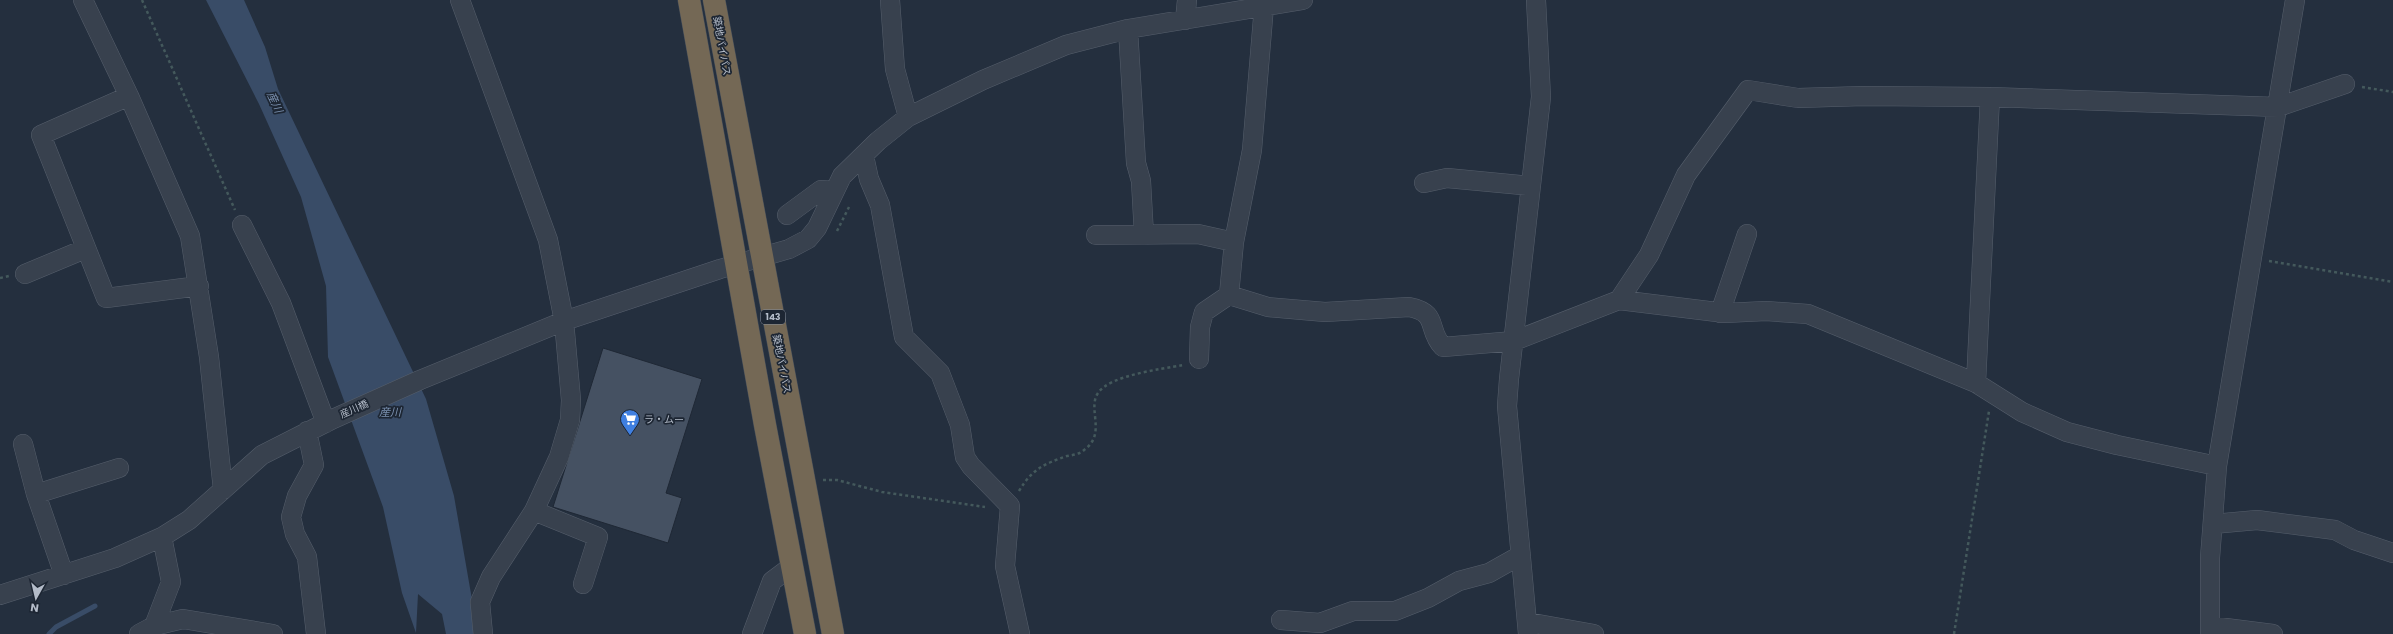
<svg xmlns="http://www.w3.org/2000/svg" width="2393" height="634" font-family="Poppins,'Noto Sans JP',sans-serif">
  <rect width="100%" height="100%" fill="#242f3e"/>
  <path fill="#394c67" d="M206,0h38l21,47 13,42 148,310 28,97 24,138h-32l-4,-20 -24,-20 -2,39 -14,-40 -19,-86 -55,-150 -2,-71 -25,-89 -42,-93z"/>
  <g fill="none" stroke-linecap="round" stroke-linejoin="round">
    <path stroke="#394c67" stroke-width="5" d="M49,634l7,-7 39,-21"/>
  </g>
  <path fill="#455162" stroke="#1f2835" d="M603,348l99,31 -36,114 16,5 -14,45 -115,-36z"/>
  <g fill="none" stroke-linecap="round" stroke-linejoin="round">
    <g stroke="#565f6c" stroke-width="20">
      <path id="minor" d="M83,0l46,96 -88,39 65,163 93,-12
        M460,0l88,240 16,81 7,79 -1,20 -11,37 -25,54 -43,66 -11,25 3,32
        M890,0l5,69 13,48
        M1185,20l2,-20
        M1128,29l8,134 5,18 3,54
        M129,96l61,140 19,121 14,133
        M864,156l5,23 11,26 24,132 36,36 20,52 5,32 6,9 39,40 -5,60 15,68
        M1424,183l23,-5 84,8
        M787,215l34,-25 13,1
        M242,225l39,78 45,120
        M1096,235l102,-1 36,8
        M25,274l60,-25
        M1229,295l39,12 57,5 84,-5c31,6 17,22 34,40l71,-6 105,-41 106,13 41,-2 42,3 168,69 46,29 45,20 50,13 100,21
        M1619,300l30,-45 37,-80 62,-85 50,8 66,-2 126,1 288,10 67,-23
        M1720,313l27,-79
        M1199,359l1,-32 4,-15 25,-17 5,-53 18,-92 12,-144
        M1976,383l14,-286
        M307,431l7,34 -17,31 -6,21 4,17 12,23 9,77
        M23,444l13,50 28,81
        M36,494l83,-26
        M534,511l64,26 -15,47
        M2213,524l44,-4 78,10 19,10 39,13
        M0,595l115,-37 47,-21 27,-17 73,-65 71,-36 87,-39 144,-59 156,-52 69,-20 19,-10 9,-11 25,-52 36,-35 30,-24 75,-37 83,-35 62,-16 175,-29
        M1281,620l39,3 33,-12h42l33,-13 31,-17 30,-8 32,-18
        M1527,622l67,12
        M2210,626l63,8
        M139,634l15,-8 29,-7 90,15
        M156,634l-2,-8 17,-44 -9,-45
        M752,634l20,-53 20,-15
        M1528,634l-21,-228 2,-27 32,-282 -5,-97
        M2210,634v-76l7,-92 78,-466"/>
    </g>
    <g stroke="#434c59" stroke-width="23">
      <path id="highway" d="M689,0l76,425 40,209
        M714,0l119,634"/>
    </g>
    <path stroke="#44595c" stroke-width="2.5" stroke-dasharray="3 3" stroke-linecap="butt" d="M142,0l93,210
      M2362,87l31,5
      M837,231l12,-24
      M2269,261l124,21
      M0,278l9,-2
      M823,480h14l45,12 103,15
      M1019,491c13,-22 25,-27 48,-35 6,-1 13,-2 17,-6 23,-16 3,-41 14,-57 12,-18 64,-24 85,-28
      M1954,634l35,-223"/>
    <use href="#minor" stroke="#38414e" stroke-width="19"/>
    <use href="#highway" stroke="#746855" stroke-width="22"/>
  </g>
  <defs>
    <g id="supermarket-pin" transform="scale(1)"><path d="M0 17L-7.5 6A9.5 9.5 0 1 1 7.5 6Z" fill="#3f7fe0" stroke="#1d2633"/><path d="M-6-5.5h2.5l.6 2H6L4.5 2H-2.5L-4.4-4H-6ZM-1.5 3.2a1.3 1.3 0 1 0 .1 0ZM3 3.2a1.3 1.3 0 1 0 .1 0Z" fill="#fff"/></g>
  </defs>
  <g fill-rule="evenodd">
    <use href="#supermarket-pin" x="630" y="419"/>
  </g>
  <g text-anchor="middle" dominant-baseline="central" stroke-width="3.5" stroke-linejoin="round" paint-order="stroke">
    <rect fill="#1d2633" stroke="#878f9c" stroke-width="1" x="761" y="310" width="24" height="14" rx="3"/>
    <g font-size="9" font-weight="bold" fill="#b4bcc9">
      <text x="773" y="317">143</text>
    </g>
    <g font-size="10" fill="#b4bcc9" stroke="#1d2633">
      <text transform="translate(722 46) rotate(80)">築地バイパス</text>
      <text transform="translate(782 364) rotate(79)">築地バイパス</text>
      <text transform="translate(354 409) rotate(-24)">産川橋</text>
    </g>
    <g font-size="10" fill="#b4bcc9" stroke="#1d2633" text-anchor="start">
      <text x="644" y="419">ラ・ムー</text>
    </g>
    <g font-size="11" font-style="italic" fill="#7c92b1" stroke="#1d2633">
      <text transform="translate(275 102) rotate(65)">産川</text>
      <text x="390" y="412">産川</text>
    </g>
  </g>
  <g transform="translate(36 598) rotate(188)" stroke="#1d2633" stroke-width="3" paint-order="stroke">
  <path d="M0-3L7 15L0 10L-7 15Z" fill="#b4bcc9"/>
  <text y="-6" font-size="11" font-weight="bold" text-anchor="middle" fill="#b4bcc9">N</text>
  </g>
</svg>
